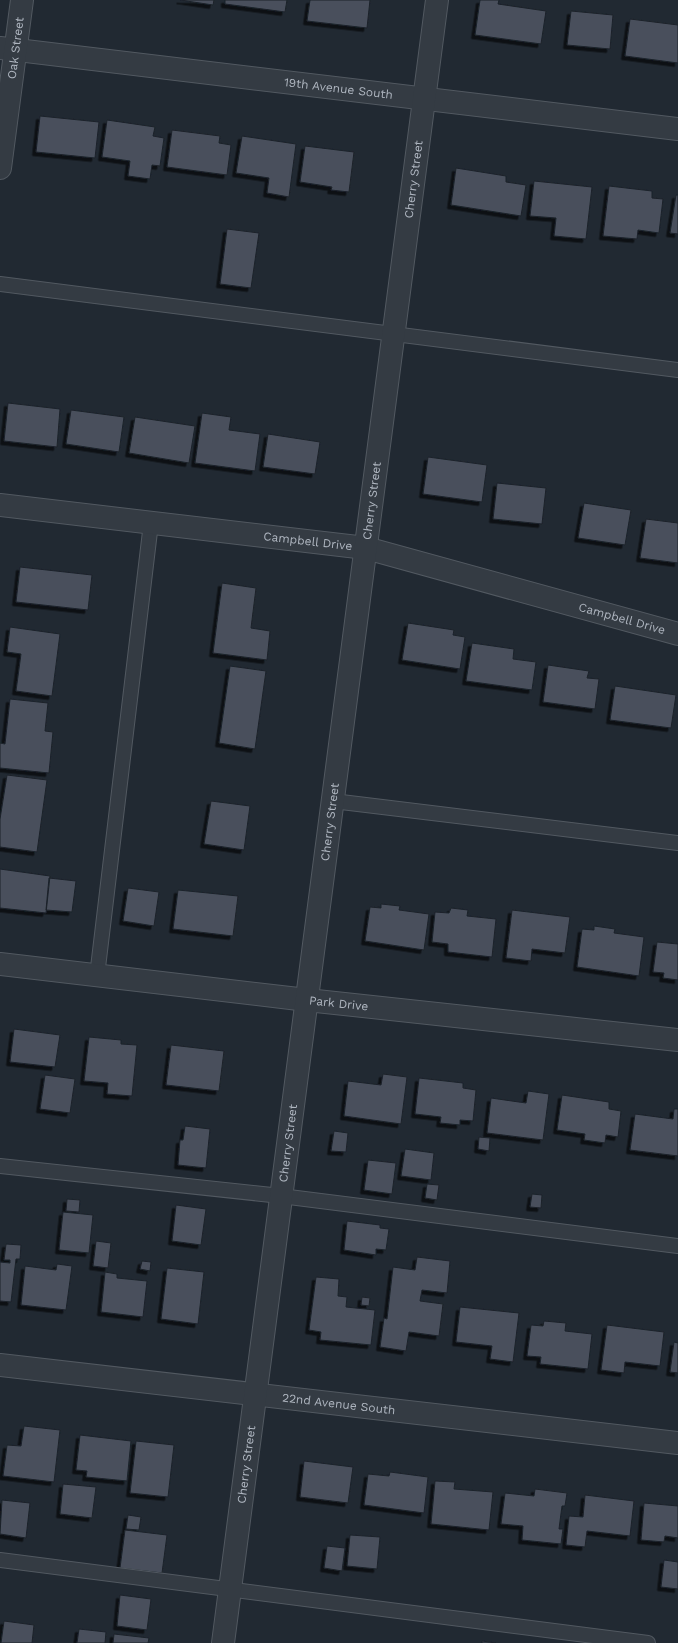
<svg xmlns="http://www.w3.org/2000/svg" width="678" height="1643" font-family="'Work Sans',sans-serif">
  <defs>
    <filter id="shadow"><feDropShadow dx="-3.5" dy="3.5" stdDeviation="0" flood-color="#0009"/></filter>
  </defs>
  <rect width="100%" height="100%" fill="#212932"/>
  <path fill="#48505c" stroke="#1c222a" filter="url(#shadow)" d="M180,0h34l-1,5z
    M225,0h62l-2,12 -60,-8z
    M310,0h60l-3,28 -60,-7z
    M480,0h19l-1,4 48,7 -5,33 -66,-9z
    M571,11l42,4 -3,34 -43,-4z
    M630,19l48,6v38l-53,-7z
    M40,116l59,6 -4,36 -59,-6z
    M107,120l48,7 -2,9 11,2 -4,28 -8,-1 -2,14 -22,-3 2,-15 -28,-4z
    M172,130l48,6 -1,7 12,2 -4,30 -60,-8z
    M242,136l54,8 -7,53 -22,-4 2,-15 -33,-5z
    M305,146l49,6 -5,40 -18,-2 1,-3 -32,-5z
    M456,168l50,8v6l20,3 -5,31 -70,-11z
    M534,181l58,6 -6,52 -32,-3 2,-18 -26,-2z
    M609,186l43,5v7l11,1 -4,34 -21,-3 -1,9 -34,-3z
    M676,195h2v39l-8,-1z
    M227,229l32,4 -8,55 -31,-4z
    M8,403l52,6 -3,38 -53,-6z
    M71,410l53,7 -5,35 -53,-8z
    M202,413l29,4 -2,13 31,4 -5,37 -60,-8z
    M135,417l60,9 -6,37 -60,-10z
    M268,434l52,8 -5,32 -52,-7z
    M428,457l59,8 -5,37 -59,-8z
    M497,483l49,5 -4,36 -49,-5z
    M584,503l47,7 -6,35 -47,-7z
    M646,519l32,4v40l-38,-5z
    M20,567l72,8 -4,35 -72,-8z
    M222,583l34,5 -5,40 19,3 -3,29 -54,-7z
    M408,623l46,7 -1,5 12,2 -5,32 -58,-9z
    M10,627l50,7 -8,62 -36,-5 5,-37 -14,-2z
    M472,643l42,6 -1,10 23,3 -4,28 -66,-9z
    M548,665l41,6 -2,7 12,1 -4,30 -52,-7z
    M230,666l36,5 -11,78 -36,-6z
    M615,686l61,9 -5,33 -61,-8z
    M10,699l38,4 -3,28 8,1 -4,41 -49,-5v-25l5,1z
    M7,775l40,5 -10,72 -37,-5v-28z
    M211,801l39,5 -6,44 -40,-6z
    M0,869l50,7 -4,37 -46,-5z
    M49,878l27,3 -4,31 -26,-2z
    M128,888l31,4 -5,34 -31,-5z
    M178,890l60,6 -5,40 -60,-7z
    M381,904l19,2 -1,4 30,4 -5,36 -59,-9 5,-34 11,1z
    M451,908l17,2 -1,6 29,3 -4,38 -44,-5v-8l-16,-2 3,-30 14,1z
    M512,910l58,7 -5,36 -33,-4 -1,12 -25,-3z
    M594,926l21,3 -1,4 30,4 -5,39 -62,-9 5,-38 12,1z
    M657,942l21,2v36l-15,-2 1,-5 -11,-1z
    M14,1029l46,6 -5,32 -45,-5z
    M89,1037l32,3v4l16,1 -5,51 -25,-2 1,-11 -24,-2z
    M171,1045l53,6 -5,40 -53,-6z
    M383,1074l24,3 -6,47 -57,-8 4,-35 33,4z
    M45,1075l30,4 -5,34 -30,-4z
    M419,1078l44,5v5l13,2 -3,31 -13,-1v5l-20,-2 1,-6 -26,-3z
    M528,1091l21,3 -6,46 -56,-7 4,-35 35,5z
    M562,1095l47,7v7l12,2 -3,26 -12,-2 -1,8 -21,-3 1,-6 -28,-4z
    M674,1109h4v47l-48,-6 5,-36 38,5z
    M185,1126l25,3 -4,39 -28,-3 2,-25h3z
    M334,1131l14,2 -2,19 -15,-1z
    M479,1137l11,1 -1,13 -11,-2z
    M405,1149l29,4 -3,27 -30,-4z
    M368,1160l28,3 -4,31 -28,-4z
    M427,1184l12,1 -2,15 -12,-2z
    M532,1194l10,1 -1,13 -11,-1z
    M67,1199l13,1 -1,12 -13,-1z
    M176,1205l30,4 -5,36 -29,-4z
    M63,1212l30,3 -4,38 -30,-3z
    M347,1221l33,4v3l9,1 -3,21 -10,-1v6l-32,-5z
    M96,1241l15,2 -3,25 -15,-2z
    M6,1244l15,1 -1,14h-4l-5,43 -11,-1v-39l10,1v-3h-6z
    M417,1257l33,4 -3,32 -25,-3 -2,11 23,3 -4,32 -30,-4 -3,19 -26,-4 4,-29 3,1 6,-52 22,3z
    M142,1261l9,1 -1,9 -10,-2z
    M57,1264l15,2 -6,44 -45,-5 4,-39 31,4z
    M167,1268l37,4 -6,52 -37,-5z
    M105,1272l12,2v4l30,3 -4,36 -42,-5z
    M316,1277l23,2 -1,17 9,1 -1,10 29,3 -4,35 -51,-5 1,-8 -12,-2z
    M362,1297l8,1 -1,8 -8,-1z
    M460,1307l59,6 -6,49 -23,-3 2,-13 -36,-4z
    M544,1321l22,2 -1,8 27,3 -4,35 -48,-5 1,-7 -14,-1 4,-31 12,1z
    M607,1325l57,7 -4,34 -35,-4 -1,11 -23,-3z
    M674,1342l4,1v30l-8,-1z
    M24,1426l36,4 -6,52 -51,-6 4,-31 14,1z
    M80,1435l51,6 -4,40 -41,-4 1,-6 -11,-1z
    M136,1441l38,4 -6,52 -38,-4z
    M304,1461l49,6 -5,36 -48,-6z
    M390,1472l38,5 -4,36 -60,-8 4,-31 21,2z
    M435,1481l20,1 -1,7 39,3 -4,38 -58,-6z
    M63,1484l33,3 -4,31 -32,-4z
    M535,1489l32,4 -2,13h-3l-3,23h4l-2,15 -39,-4 1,-14 -22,-2 4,-31 29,3z
    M585,1495l49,6 -4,35 -43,-5 -2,16 -19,-2 3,-29 14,1z
    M2,1500l28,3 -4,35 -26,-4z
    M644,1503l34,3v32l-13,-2 -1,6 -23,-2z
    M128,1515l13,2 -2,13 -13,-1z
    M125,1530l42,5 -5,38 -42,-5z
    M350,1535l30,2 -3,32 -30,-3z
    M327,1546l18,2 -3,23 -18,-3z
    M664,1560l14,2v27l-17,-2z
    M120,1595l31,4 -4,31 -30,-4z
    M4,1621l30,4 -2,18h-31z
    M79,1629l27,3 -1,11h-28z
    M114,1634l35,4 -1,5h-35z
    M482,1641l14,2h-14z"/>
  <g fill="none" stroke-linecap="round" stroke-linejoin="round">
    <g stroke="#525961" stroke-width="16">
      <path id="lane" d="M0,284l678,86
        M333,801l345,42
        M97,976l54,-453
        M0,1166l281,30 397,50
        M0,1560l648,83"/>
    </g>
    <g stroke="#525961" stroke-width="24">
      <g id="street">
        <path id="s1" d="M0,48l678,81"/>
        <path id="s2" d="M0,168l22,-168"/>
        <path id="s3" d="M0,505l366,43 312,86"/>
        <path id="s4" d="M0,964l307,36 371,40"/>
        <path id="s5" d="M0,1365l678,78"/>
        <path id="s6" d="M223,1643l214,-1643"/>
      </g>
    </g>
    <use href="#lane" stroke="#343b43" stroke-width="14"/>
    <use href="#street" stroke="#343b43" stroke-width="22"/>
  </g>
  <g text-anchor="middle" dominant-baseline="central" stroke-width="3" stroke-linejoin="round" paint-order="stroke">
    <g font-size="12" fill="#afb6c0" stroke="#1a2028">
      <text stroke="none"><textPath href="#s2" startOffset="121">Oak Street</textPath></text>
      <text stroke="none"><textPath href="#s1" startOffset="341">19th Avenue South</textPath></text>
      <text stroke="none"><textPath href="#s6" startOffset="1476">Cherry Street</textPath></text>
      <text stroke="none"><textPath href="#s6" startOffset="1152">Cherry Street</textPath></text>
      <text stroke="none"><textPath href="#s3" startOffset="310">Campbell Drive</textPath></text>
      <text stroke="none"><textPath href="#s3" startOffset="634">Campbell Drive</textPath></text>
      <text stroke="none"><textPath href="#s6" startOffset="828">Cherry Street</textPath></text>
      <text stroke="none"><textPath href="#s4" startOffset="341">Park Drive</textPath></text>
      <text stroke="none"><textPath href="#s6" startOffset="504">Cherry Street</textPath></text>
      <text stroke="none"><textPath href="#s5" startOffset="341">22nd Avenue South</textPath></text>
      <text stroke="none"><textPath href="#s6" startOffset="180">Cherry Street</textPath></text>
    </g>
  </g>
</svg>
